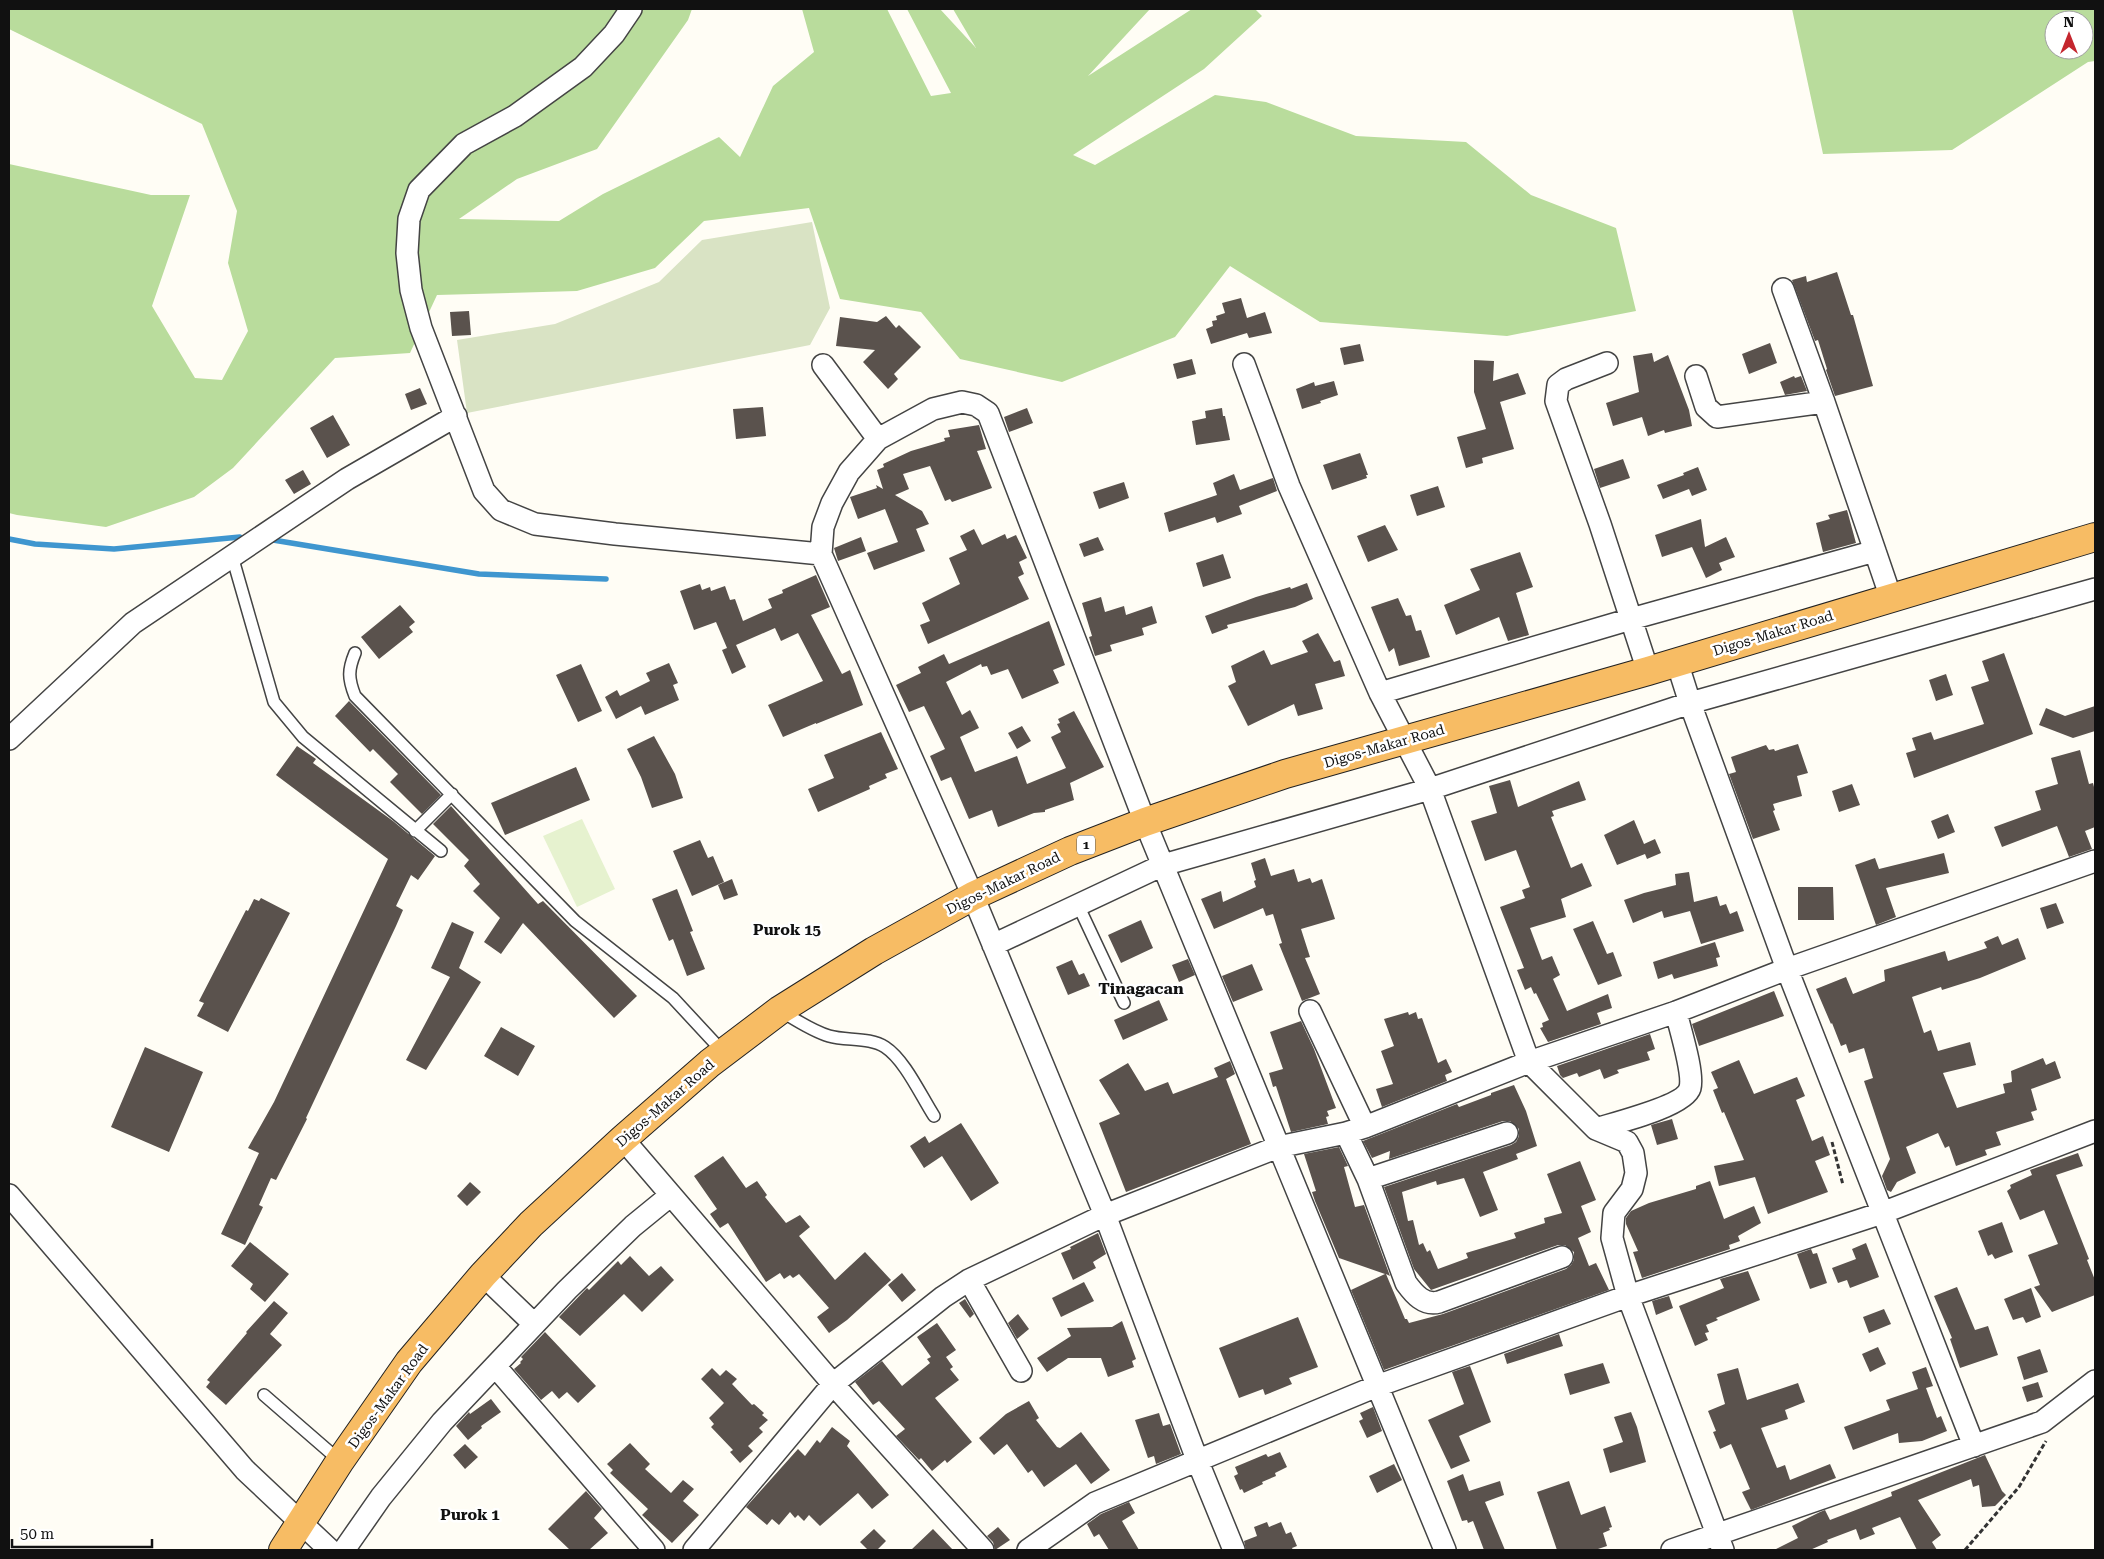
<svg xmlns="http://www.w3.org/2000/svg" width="2104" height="1559" font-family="'Roboto Serif',serif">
  <rect width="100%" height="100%" fill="#fffdf5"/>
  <path fill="#b9dc9c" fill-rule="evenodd" d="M9,9h683l-4,11 -91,129 -80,30 -58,40 100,2 44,-27 116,-57 21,20 33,-71 41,-34 -12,-43h85l44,87 20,-3 -44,-84h33l36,39 -23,-39h197l-62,67 104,-67h63l7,7 -58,53 -131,86 22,10 120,-70 51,7 90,34 110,6 65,53 85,33 20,83 -129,25 -187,-14 -90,-56 -55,71 -113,45 -102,-23 -39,-47 -81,-13 -31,-91 -105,13 -49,47 -78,23 -140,4 -27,58 -75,5 -102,110 -39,29 -88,30 -89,-12 -8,-2v-349l142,31h39l-38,111 43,72 27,2 26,-49 -20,-68 9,-52 -35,-87 -193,-95z
    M1792,9h303v52l-7,1 -136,88 -129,4zM2054,20h30v30h-30z"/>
  <path fill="#d9e3c4" d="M812,222l18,86 -20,37 -343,68 -10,-73 98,-16 104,-42 43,-42z"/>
  <path fill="#e6f2cf" d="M582,819l33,70 -38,18 -34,-71z"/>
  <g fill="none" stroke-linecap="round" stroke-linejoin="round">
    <path stroke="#3f96cf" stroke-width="5.5" d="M9,539l26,5 79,5 126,-12
      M273,540l206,34 127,5"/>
  </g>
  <path fill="#5a524d" d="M1837,272l14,43h2l20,71 -38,10 -9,-26 1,-1 -9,-29 -3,1 -23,-61 14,-4 1,6z
    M1241,298l6,20 18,-6 7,21 -23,5 -2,-5 -36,11 -5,-15 7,-3 -1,-5 5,-1 -1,-4 9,-3 -3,-10z
    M469,311l2,24 -19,1 -2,-24z
    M886,316l10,12 3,-3 22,22 -27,27 4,5 -10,10 -25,-27 12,-12 -39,-4 4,-29 37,5z
    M1770,343l7,20 -28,11 -7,-20z
    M1360,344l4,17 -20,4 -4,-17z
    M1652,353l2,9 14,-7 21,55 3,16 -27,7 -1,-3 -16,6 -6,-19 -29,9 -7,-23 33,-11 -6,-36z
    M1192,359l4,15 -19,5 -4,-15z
    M1474,360l20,1 -1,20 25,-8 8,21 -26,8 14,47 -32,9 1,5 -17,5 -9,-31 29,-8 -12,-37z
    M1794,376l1,2 6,-2 6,15 -22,4 -5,-13z
    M1334,381l4,14 -18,6 1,2 -19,6 -6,-20 18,-7 1,4z
    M420,388l7,16 -16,6 -6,-16z
    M763,407l3,29 -30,3 -3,-30z
    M1027,408l6,15 -24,9 -5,-15z
    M1222,408l1,8h2l5,24 -34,5 -4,-24 14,-3 -1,-7z
    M333,415l17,30 -23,13 -17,-30z
    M979,425l7,24 -9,2 15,37 -40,14 -2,-3 -5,2 -15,-35 -27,8 6,15 -14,6 27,16 7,13 -13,5 9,22 -51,19 -7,-17 31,-11 -13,-33 -27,10 -8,-22 27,-9 -1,-3 7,4 -6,-19 7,-3 -1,-3 28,-13 34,-10 -1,-3 6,-1 -2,-7z
    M1360,453l8,22h-2l1,3 -35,12 -9,-25z
    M1623,459l7,19 -30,10 -6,-19z
    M1698,467l9,23 -15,6 -3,-7 -26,10 -6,-14 27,-10 -1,-2z
    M303,470l8,14 -17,10 -9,-14z
    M1234,474l6,16 33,-12 4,13 -38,15 3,8 -25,9 -2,-6 -46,15 -5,-19 53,-18 -4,-12z
    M1124,482l5,16 -30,11 -6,-17z
    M1438,486l7,21 -28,9 -7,-21z
    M1847,510l9,33 -33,9 -7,-29 14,-4 -2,-4z
    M1701,519l4,28 21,-10 9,20 -16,6 3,7 -16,8 -14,-31 -30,10 -7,-22z
    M1385,525l13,25 -30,12 -11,-26z
    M974,529l8,16 23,-11 2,5 9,-4 11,23 -8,4 5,12 -6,3 11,22 -101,45 -8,-19 10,-4 -8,-18 38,-19 -11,-26 18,-8 -7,-14z
    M861,537l5,14 -28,10 -4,-13z
    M1098,537l6,13 -20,7 -5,-13z
    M1520,552l13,35 -17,6 13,42 -21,6 -9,-24 -43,18 -12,-30 36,-15 -10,-21z
    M1223,554l8,24 -28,9 -7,-24z
    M816,575l14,32 -19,8 31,59 8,-4 13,35 -47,19v-1l-33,14 -15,-32 55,-24 -25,-48 -17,8 -6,-13 -39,17 10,22 -14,7 -10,-24 5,-2 -11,-26 -22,8 -14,-39 20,-7 2,6 8,-3 1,4 14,-5 5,14 5,-1 8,22 29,-13 -4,-9 15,-6 -1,-3z
    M1307,583l6,16 -18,8 -68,18 1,3 -16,6 -7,-18 51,-19 34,-10 1,2z
    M1101,597l4,15 19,-6 2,9 26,-9 5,17 -15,5 2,7 -34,10 2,6 -17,5 -6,-19 3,-1 -10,-33z
    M1398,598l8,18 5,-1 5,16 5,-1 9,27 -31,9 -5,-18 -5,4 -18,-45z
    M400,605l15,17 -6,5 4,5 -34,27 -18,-22z
    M1049,621l16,44 -12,5 6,13 -37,16 -14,-30 -17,6 -4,-9 -5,1 -1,-3 -35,18 16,33 8,-5 9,18 -19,9 15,35 42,-16 10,28 39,-16 -15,-31 10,-5 -4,-8 3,-1 -2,-4 16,-8 30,56 -34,16 4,17 -29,10v2l-11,1 -36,14 -6,-17 -23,9 -18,-42 -10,4 -11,-25 15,-7 -21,-43 -15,6 -13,-27 25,-12 -3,-6 26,-13 5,10z
    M1318,633l16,29 6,-2 5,16 -30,8 8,25 -25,7 -4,-12 -46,22 -20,-40 8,-4 -5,-16 33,-16 7,15 37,-13 -6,-11z
    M2004,653l29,81 -119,44 -8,-25 10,-3 -4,-12 19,-6 3,8 50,-16 -13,-37 18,-6 -7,-20z
    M669,663l9,20 -5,2 6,15 -34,15 -4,-9 -25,13 -11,-22 12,-7 3,6 30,-15 -4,-8z
    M581,664l21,47 -24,11 -22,-47z
    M1946,674l7,21 -17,6 -7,-21z
    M349,701l92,94 -19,19 -32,-32 8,-8 -25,-25 -3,3 -35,-36z
    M2095,706v25l-22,7 -34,-13 7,-17 19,8z
    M1022,726l9,15 -14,8 -9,-16z
    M881,732l17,37 -13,5 2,4 -18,8 1,3 -52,23 -10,-23 26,-11 -10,-23z
    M654,736l21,38 8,24 -31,10 -11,-31 -14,-28z
    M1798,744l10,29 -11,3 5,20 -29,8 2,6 -2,1 7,19 -27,9 -24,-65 7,-2 -5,-15 35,-12 3,5 5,-1 1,2z
    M297,746l19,13 -3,4 80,58 42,35 -17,24 -7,-5 -15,31 7,4 -7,16 -90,192 1,1 -31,61 -5,-2 -12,27 4,2 -18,38 -24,-11 38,-81 -11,-5 26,-46 114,-243 -112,-84z
    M2080,750l9,34 4,-1 2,8v36l-10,4 7,18 -23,8 -12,-31 -55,21 -8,-20 47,-17 -6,-19 23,-7 -7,-26z
    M576,767l14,33 -85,35 -14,-32z
    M1510,780l8,27 61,-26 7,19 -34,11 2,5 -3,1 20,51 11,-5 10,23 -31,13 5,18 -36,11 12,32 10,-4 8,19 -7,4 14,32 41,-17 4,14 -15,5 4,11 -53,18 -8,-14 3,-1 -1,-4 7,-3 -13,-27 -2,1 -3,-7 -6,3 -8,-20 7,-2 -24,-61 25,-9 -3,-8 8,-3 -14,-37 -31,11 -14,-40 26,-8 -8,-27z
    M1852,784l8,21 -21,7 -7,-21z
    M451,806l87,98 5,-3 94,95 -23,22 -91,-95 -22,31 -17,-12 16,-24 -27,-27 7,-7 -16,-18 5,-6 -36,-36z
    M1948,814l7,18 -17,7 -7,-18z
    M1634,820l10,24 11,-5 6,14 -14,6 -2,-5 -28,11 -13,-30z
    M700,840l8,18 5,-2 11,26 -32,14 -19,-45z
    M1944,853l5,20 -63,15 10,29 -20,8 -21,-60 20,-7 4,11z
    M1265,858l6,18 23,-7 4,13 12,-4 2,5 10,-4 13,40 -34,10 9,28 -5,1 15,36 -18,7 -23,-57 3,-1 -9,-29 -7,2 -3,-8 -49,21 -13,-30 20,-8 2,11 33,-15 -2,-6 2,-1 -5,-17z
    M1689,872l5,30 23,-6 3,10 6,-2 4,10 7,-3 7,20 -43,13 -11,-33 -26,7 -2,-7 -29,12 -9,-23 20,-7 32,-8 -1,-11z
    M732,879l6,16 -14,5 -6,-15z
    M1798,887h35l1,33h-36z
    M677,889l16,42 -3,1 15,37 -18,7 -14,-37 -4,2 -17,-42z
    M261,898l29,15 -62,119 -31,-16 7,-13 -5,-2 47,-91 2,1 6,-12 5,2z
    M2056,903l8,20 -17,6 -7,-21z
    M1141,920l12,28 -32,15 -13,-28z
    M1593,921l14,33 6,-2 9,24 -24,9 -25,-56z
    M452,922l22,10 -15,36 22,14 -55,88 -20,-10 44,-83 -19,-9z
    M1998,936l4,9 16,-7 8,21 -46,19 -38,12 -1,-3 -29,10 12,36 7,-3 7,21 32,-9 6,23 -33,8 14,35 48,-15 -2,-9 9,-2 -1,-11 32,-13 3,7 9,-4 6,17 -30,11 6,21 -6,2 3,8 -38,12 5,13 -16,5 2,5 -31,11 -7,-20 -4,2 -7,-15 -32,14 10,26 -19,9 -6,10 -4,-2 -5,-14 8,-17 -26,-78 9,-3 -9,-30 -15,5 -3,-9 -5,2 -9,-23 -1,1 -15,-35 30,-12 7,17 32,-13 -1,-11 61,-19 3,10 39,-13 -3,-6z
    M1715,942l5,15 -4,1 2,8 -44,13 -2,-5 -14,5 -5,-17z
    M1188,959l7,16 -16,7 -7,-17z
    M1072,960l7,15 5,-2 6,13 -22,9 -12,-28z
    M1252,964l11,26 -30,12 -11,-26z
    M1774,991l10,25 -85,30 -7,-22z
    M1159,1000l9,20 -45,20 -9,-20z
    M1408,1012l1,3 7,-3 2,7 4,-1 16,45 8,-4 6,13 -7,3 2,6 -65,26 -6,-18 17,-5 -12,-33 13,-5 -10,-27z
    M1301,1021l13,28 22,59 -9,3 2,5 -3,1 2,7 -37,8 -15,-46 -3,1 -4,-14 14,-4 -13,-37z
    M501,1027l34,19 -17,30 -34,-20z
    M1650,1034l5,15 -8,3 3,8 -33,10 2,3 -15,6 -4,-10 -21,8 -2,-4 -14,5 -3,-3 -3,-9z
    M145,1047l58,25 -34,80 -58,-25z
    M1739,1060l15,34 43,-17 8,19 -9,4 16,41 11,-5 7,19 -15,6 13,31 -60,22 -13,-37 -36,9 -5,-20 30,-6 -20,-48 -2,1 -9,-23 5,-2 -7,-16z
    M1230,1061l5,13 -9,5 25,65 -125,48 -27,-69 21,-9 -21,-34 29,-17 17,28 23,-9 5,12 45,-17 -4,-9z
    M1514,1085l12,26 11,35 -21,8 2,5 -35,13 15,38 -18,7 -16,-39 -27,7 -1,-4 -34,11 6,29 5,-1 6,25 4,-2 4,9 3,-2 8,19 30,-11 -2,-5 50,-15 -2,-5 31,-10 -1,-5 18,-5 -15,-39 33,-13 16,39 -15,6 10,26 -13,6 11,28 7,-3 13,27 -225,80 -33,-80 34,-16 -46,-16 -24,-57 -3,-9 4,-1 -12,-37 35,-7 9,19 -4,1 11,40 9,-2 26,71 -4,-2 19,45h2l2,4 34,-9 123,-45 5,-4 3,-5v-8l-9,-7h-7l-127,45 -17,-21 -30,-82 127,-42 5,-3 3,-6v-7l-9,-8h-7l-114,38 1,-8 -18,7 -9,-17 94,-37 2,3 32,-12v-2z
    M1672,1119l6,20 -21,6 -6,-20z
    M961,1123l38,60 -28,18 -29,-45 -18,12 -14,-22 15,-10 4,7z
    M2078,1153l5,13 -27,9 33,84 -2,1 8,20v15l-43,17 -18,-25 6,-2 -12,-30 30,-11 -14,-34 -24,10 -13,-29 4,-3 -1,-3 22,-10 -2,-5z
    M723,1156l23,32 11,-7 10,14 -2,2 21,26 14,-8 10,12 -11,9 36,44 30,-28 26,28 -44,40 -18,13 -12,-16 12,-9 -30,-34 -6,4 -3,-3 -6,4 -4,-6 -14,9 -38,-59 -8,5 -10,-14 7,-5 -23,-33z
    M1710,1181l14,38 30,-13 7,17 -23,13 2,5 -11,4 1,4 -88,29 -9,-26 5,-1 -12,-27v-6l5,-7 18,-8 47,-14v-3z
    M470,1182l11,10 -14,14 -10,-10z
    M2002,1222l11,30 -18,7 -3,-5 -4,2 -10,-25z
    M1098,1233l8,21 -13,8 3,6 -23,12 -12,-27 10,-4 -1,-2z
    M250,1242l39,32 -24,28 -15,-13 3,-5 -22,-18z
    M1866,1243l13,34 -29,11 -3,-8 -9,3 -6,-15 24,-9 -4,-10z
    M1811,1249l2,5 4,-1 10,30 -17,6 -13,-35z
    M630,1256l19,20 12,-10 13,14 -32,32 -18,-18 -44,42 -21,-19 28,-29 2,2 29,-29 3,4z
    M1748,1271l12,29 -44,18 2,2 -12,5 3,7 -4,1 3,7 -13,6 -16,-40 45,-18 -4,-9z
    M902,1273l14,17 -14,12 -14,-17z
    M1084,1282l10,19 -33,16 -9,-19z
    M1957,1287l18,43 13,-4 10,29 -38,13 -10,-29 2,-1 -18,-42z
    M2031,1288l10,29 -15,6 -3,-6 -10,3 -9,-21z
    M1669,1296l4,12 -17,7 -4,-14z
    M965,1299l9,15 -4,4 -11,-15z
    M274,1301l14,12 -18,21 12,11 -56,60 -20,-18 4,-5 -3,-2 40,-47 -1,-1z
    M1884,1309l7,15 -22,9 -6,-16z
    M1018,1314l11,15 -12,10 -9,-16z
    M1298,1317l20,50 -29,11 3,6 -27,11 -2,-6 -24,9 -20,-50z
    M1122,1321l14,38 -4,2 2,6 -26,10 -7,-19h-33l-21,14 -10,-14 34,-22 -4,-8 45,-1z
    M937,1323l19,27 -10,7 7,10 -3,2 9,11 -24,18 37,44 -25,21 -2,-3 -13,11 -11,-13 -2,2 -23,-24 9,-7 -26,-28 -6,4 -18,-23 27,-21 20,25 28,-23 -3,-4 4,-2 -14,-20z
    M545,1332l51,54 -18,17 -11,-11 -8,7 -7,-8 -11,9 -27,-31 7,-6 -1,-1 3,-3 -2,-2z
    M1559,1334l4,12 -56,18 -3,-10z
    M1878,1347l8,17 -16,8 -8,-18z
    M2040,1349l8,23 -24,8 -7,-23z
    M1603,1363l7,20 -40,12 -6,-21z
    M1470,1366l21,56 -32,14 11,25 -19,8 -23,-49 36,-16 -12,-32z
    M1926,1367l7,19 -7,2 11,30 4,-2 6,15 -25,10 -23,2 -1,-10 -45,17 -9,-23 46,-17 -4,-10 32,-11 -6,-17z
    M712,1368l8,8 6,-6 11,9 -5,5 20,21 2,-1 10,9 -2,2 6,5 -9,8 4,4 -15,14 5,5 -13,12 -10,-11 3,-2 -22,-23 3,-3 -5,-6 15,-15 -23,-24z
    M1738,1368l9,32 51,-17 7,19 -20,8 3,9 -27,9 16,40 8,-3 5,15 40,-16 6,14 -85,32 -9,-18 8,-3 -19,-45 -11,5 -7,-17 3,-1 -8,-20 17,-7 -8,-30z
    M2038,1382l5,15 -16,5 -5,-15z
    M491,1399l10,13 -20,14 1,2 -14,12 -12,-14 13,-14 1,2z
    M1029,1401l10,17 -3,2 21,27 3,1 21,-16 29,38 -19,14 -15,-20 -32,23 -12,-17 -4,3 -21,-29 -13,11 -15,-17 27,-24z
    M1373,1407l9,24 -15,7 -8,-17 4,-2 -3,-6z
    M1631,1412l6,15 9,35 -36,11 -7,-24 20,-7 -9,-25z
    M1159,1413l4,13 7,-2 11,30 -25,10 -2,-8 -6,2 -13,-38z
    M832,1427l18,14 -3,5 42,49 -17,14 -14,-16 -38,33 -11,-11 -5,6 -6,-6 -3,3 -5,-6 -11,13 -7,-6 -5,6 -21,-18 52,-58 7,7 12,-16 3,3z
    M630,1443l20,21 -5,5 26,24 12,-13 11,9 -11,12 16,14 -27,28 -30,-28 6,-6 -38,-36 3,-3 -6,-6z
    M465,1444l13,13 -13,12 -12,-14z
    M1280,1452l7,15 -12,6 1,3 -14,6 1,2 -19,9 -2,-4 -2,1 -6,-14 4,-2 -3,-7 31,-13 2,3z
    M1985,1455l17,36 4,4 -11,11 -13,1 -3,-22 -6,2 -2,-8 -53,21 23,35 -9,7 5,8h-20l-17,-33 -28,11 3,6 -15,6 -4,-11 -29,11 1,2 -18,8h-36l24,-12 -6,-12 28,-14 5,-2 5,10 62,-24 -1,-4z
    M1394,1464l8,16 -25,13 -8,-17z
    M1463,1474l6,17 31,-10 4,14 -19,7 20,48h-21l-11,-29 -5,2 -1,-3 -5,1 -15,-40z
    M1569,1481l12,34 24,-9 7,21 -3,1 1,2 -7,3 4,13 -12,4h-38l-20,-58z
    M586,1491l16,18 -8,9 14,15 -19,17h-19l-22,-21z
    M1129,1502l6,11 -13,8 17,29h-30l-10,-16 -5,3 -7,-13 14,-10z
    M1267,1522l2,5 12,-5 5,12 5,-2 6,14 -5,2 1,2h-47l-2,-9 13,-5 -3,-9z
    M998,1527l12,13 -15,10 -2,-8 -6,-6z
    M874,1529l12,12 -9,9h-9l-8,-8z
    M933,1529l20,21h-42z"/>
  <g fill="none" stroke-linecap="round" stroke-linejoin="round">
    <g stroke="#444" stroke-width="14">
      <path id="service" d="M232,556l42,146 29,35 138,114
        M355,653c-7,17 -7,25 0,43l220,225 98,77 51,55
        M415,831l37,-37
        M1078,905l46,98
        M781,1011c15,9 31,20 48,25 17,5 41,1 56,11 20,13 36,49 49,69
        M264,1395l76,66"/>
    </g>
    <g stroke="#444" stroke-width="24">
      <path id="minor" d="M631,9l-17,25 -31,33 -68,49 -51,28 -45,46 -10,29 -2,34 4,37 10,38 63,163 17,19 34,14 80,10 206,20
        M1783,289l41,113 67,196
        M1607,363l-41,16 -8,6 -2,16 44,123 48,147
        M1244,364l45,122 91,207 50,96 99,273 67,67 31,13 6,11 3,20 -4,16 -18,24 -2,25 16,58 95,254
        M823,365l55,74
        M1696,376l10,31 11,10 107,-15
        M1677,662l13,41 97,266 187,477
        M1380,693l251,-74 244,-68
        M9,739l124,-116 214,-144 109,-63
        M993,945l170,-80 267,-76 260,-86 405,-114
        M1310,1011l55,116
        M1596,1129c19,-6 89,-23 94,-41 4,-15 -10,-59 -14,-76
        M1346,1133l22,46 38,104c8,11 18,23 33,19l123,-45
        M623,1139l210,245 150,166
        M1368,1179l139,-46
        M9,1195l236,275 85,80
        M483,1275l51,49
        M969,1280l52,91
        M495,1366l159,184
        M344,1550l37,-53 61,-75 125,-132 66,-64 38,-31
        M694,1550l139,-166 110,-87 26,-17 136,-65 173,-68 68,-14 19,-6 164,-65 147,-50 111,-43 308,-108
        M1028,1550l67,-47 282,-117 251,-90 254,-83 213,-82
        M1234,1550l-36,-88 -93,-247 -132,-319 -152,-342 2,-27 9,-24 17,-31 29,-33 55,-30 29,-7 14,3 12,8 157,409 300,728
        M1672,1550l370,-128 53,-41"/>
    </g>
    <g stroke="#222" stroke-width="30">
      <path id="trunk" d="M283,1550l57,-89 69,-99 74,-87 48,-51 92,-85 87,-76 70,-53 94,-59 99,-55 97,-45 75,-29 140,-48 363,-103 447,-134"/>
    </g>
    <path stroke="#333" stroke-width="3" stroke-dasharray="5 2.5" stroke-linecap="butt" d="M1832,1142l11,43
      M1965,1550l54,-63 27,-46"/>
    <use href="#service" stroke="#fff" stroke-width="11"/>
    <use href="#minor" stroke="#fff" stroke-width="21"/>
    <use href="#trunk" stroke="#f7bc64" stroke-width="28"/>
  </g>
  <g text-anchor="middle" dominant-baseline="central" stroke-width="5" stroke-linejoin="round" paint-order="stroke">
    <rect fill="#fff" stroke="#585858" stroke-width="1" x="1077" y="835.5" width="18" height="19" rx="4"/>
    <g font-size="12" font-weight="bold" fill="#111">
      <text x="1086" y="845">1</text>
    </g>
    <g font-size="14" fill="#111" stroke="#fff">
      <text transform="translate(1773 633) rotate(-17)">Digos-Makar Road</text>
      <text transform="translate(1384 746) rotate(-16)">Digos-Makar Road</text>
      <text transform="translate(1003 883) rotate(-26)">Digos-Makar Road</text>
      <text transform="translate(665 1103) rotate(-41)">Digos-Makar Road</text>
      <text transform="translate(388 1396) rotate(-54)">Digos-Makar Road</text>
    </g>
    <g font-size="15" font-weight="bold" fill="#111" stroke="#fff">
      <text x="787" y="930">Purok 15</text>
      <text x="470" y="1515">Purok 1</text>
    </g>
    <g font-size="16" font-weight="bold" fill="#111" stroke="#fff">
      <text x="1141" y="988">Tinagacan</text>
    </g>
  </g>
  <rect width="2104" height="1559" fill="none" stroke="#111111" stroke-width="20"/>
  <g transform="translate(2069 35)"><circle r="24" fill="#ffffff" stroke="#a0a0a0"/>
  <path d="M0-4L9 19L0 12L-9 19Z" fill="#c4262e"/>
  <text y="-8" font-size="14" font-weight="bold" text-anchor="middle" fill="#111111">N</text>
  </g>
  <path d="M12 1539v8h140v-8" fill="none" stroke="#111111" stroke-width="2.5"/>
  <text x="20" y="1539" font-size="15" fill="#111111" stroke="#ffffff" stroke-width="4" paint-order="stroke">50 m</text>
</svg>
